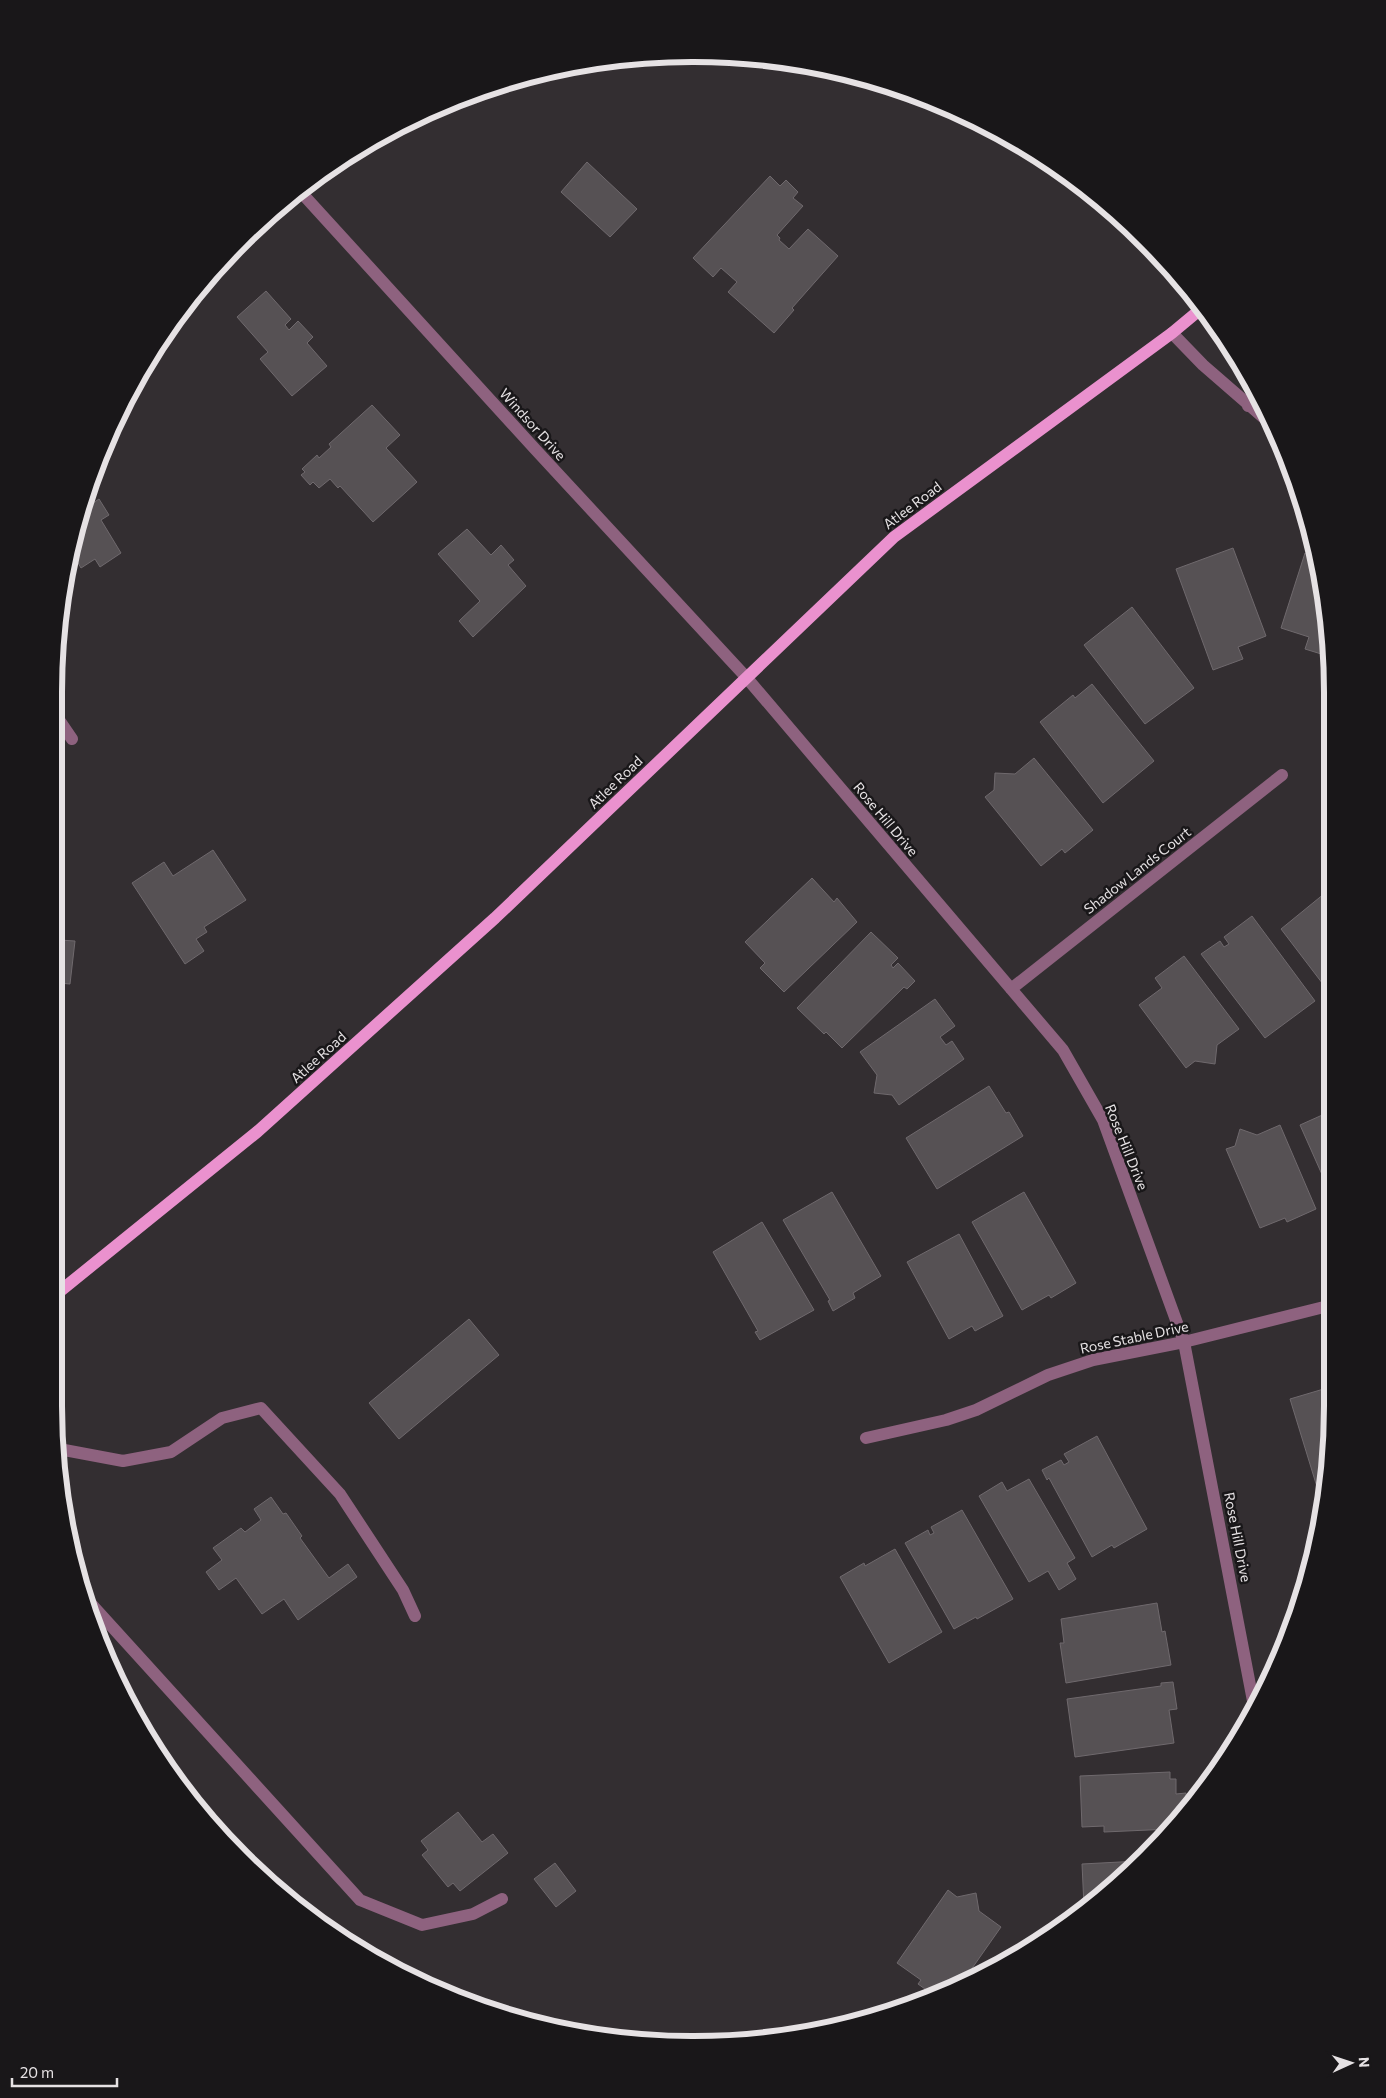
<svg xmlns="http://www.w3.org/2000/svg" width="1386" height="2098" font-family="Commissioner,sans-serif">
  <rect width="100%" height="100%" fill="#332e31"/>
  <path fill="#565154" stroke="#6f696d" d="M587,162l50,47 -27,28 -49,-45z
    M770,176l10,10 6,-6 12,12 -5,6 10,8 -26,29 3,3 -1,2 10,9 19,-20 30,27 -46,52 2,2 -20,23 -46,-41 9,-10 -16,-14 -8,9 -20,-19z
    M266,291l25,28 -6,6 4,5 9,-9 15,16 -6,6 20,23 -35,30 -32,-37 8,-7 -31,-35z
    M372,405l28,30 -14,13 31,34 -44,40 -33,-36 -2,2 -8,-9 -11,9 -6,-6 -3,3 -9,-10 4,-3 -3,-3 15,-14 2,3 12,-11 -2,-3z
    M86,499l4,6 9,-6 10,16 -8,5 20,33 -21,14 -5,-8 -14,9 -10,-17 5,-24z
    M467,529l24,26 10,-10 13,15 -6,5 18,21 -53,51 -14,-16 21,-20 -42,-47z
    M1233,548l33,88 -28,11 5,12 -30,11 -37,-101z
    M1305,553l10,4 16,100 -26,-8 4,-12 -28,-9z
    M1132,607l62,81 -49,36 -61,-79z
    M1092,684l62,77 -51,42 -63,-81 33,-27 2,3z
    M1034,758l59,72 -28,23 -3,-4 -21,17 -56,-69 9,-7 1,-17 20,1z
    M213,850l33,50 -42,27 3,5 -11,7 8,12 -19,13 -53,-81 32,-21 9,14z
    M812,878l22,24 3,-4 20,24 -73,70 -24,-24 5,-5 -20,-21z
    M1330,889l-1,103 -48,-63z
    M1252,916l63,85 -50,37 -64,-84 19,-13 4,6 5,-3 -5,-7z
    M871,932l27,26 -7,7 2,3 5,-5 17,18 -8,8 -3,-2 -62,61 -16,-16 -2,2 -27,-26z
    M59,940l16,1 -5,43 -11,-1z
    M1184,956l55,73 -22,16 -2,19 -20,-3 -9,7 -47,-63 23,-17 -7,-10z
    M935,999l20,27 -15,11 6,8 6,-4 12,18 -65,46 -7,-10 -18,-2 3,-18 -17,-23z
    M989,1086l17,27 3,-1 14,24 -86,53 -31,-51z
    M1329,1112l-1,76 -28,-63z
    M1280,1125l36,84 -29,13 -2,-4 -25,10 -34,-79 9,-3 5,-17 17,6z
    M832,1192l49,84 -28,17 2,5 -22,13 -5,-10 2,-1 -47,-80z
    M1024,1192l52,91 -25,15 -2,-3 -27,15 -50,-88z
    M762,1222l52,88 -54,30 -5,-8 3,-1 -45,-79z
    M959,1234l44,82 -28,15 -3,-5 -23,13 -42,-77z
    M469,1319l30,36 -100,84 -30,-36z
    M1327,1388v101l-2,10 -4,1 -31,-101z
    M1097,1436l50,93 -33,19 -2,-3 -20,12 -43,-79 -2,2 -5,-10 19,-10 3,5 5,-3 -5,-8z
    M1029,1479l46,79 -8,5 9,16 -17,11 -11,-19 -19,11 -50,-86 23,-14 5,9z
    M271,1497l12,17 3,-1 16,23 -2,2 29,40 19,-14 9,13 -59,43 -14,-21 -22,15 -26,-36 -17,12 -13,-18 16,-12 -9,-12 28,-20 4,4 16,-12 -7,-11z
    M962,1510l51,89 -36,20 -1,-2 -22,12 -49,-86 23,-13 2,5 4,-2 -3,-6z
    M895,1549l47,83 -53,31 -49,-86 24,-14 1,3z
    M1157,1603l5,29 3,-1 6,34 -105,18 -6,-40h4l-3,-24z
    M1173,1682l4,27 -8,1 5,33 -99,14 -8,-58 94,-13v-3z
    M1170,1772v7h6v15l10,-1 1,14 -16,22 -67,3v-6l-22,1 -2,-51z
    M458,1812l24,30 11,-8 15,19 -48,38 -7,-8 -5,4 -26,-32 6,-5 -7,-9z
    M1139,1861l-25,25 -30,20 -2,-42z
    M555,1863l21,28 -20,16 -22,-28z
    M948,1890l9,7 19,-4 3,18 22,16 -40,57 -26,12 -17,-12 3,-4 -24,-17z"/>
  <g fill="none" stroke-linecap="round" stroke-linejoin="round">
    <path stroke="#8e627f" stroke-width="12" d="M299,190l236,259 211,228 317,373 40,70 81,222 70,364
      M1172,333l31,32 69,60
      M1248,406l8,-12
      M59,720l13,19
      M1011,989l271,-214
      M866,1438l80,-18 30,-10 72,-35 45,-15 91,-18 144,-36
      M59,1449l64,12 48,-9 51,-34 39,-10 79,86 63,96 12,26
      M84,1596l276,304 62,25 51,-11 29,-15"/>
    <path stroke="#ea91ce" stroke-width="12" d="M59,1292l198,-160 238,-214 399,-381 278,-204 30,-25"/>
  </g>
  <g text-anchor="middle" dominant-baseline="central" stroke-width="5" stroke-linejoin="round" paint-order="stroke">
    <g font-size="14" fill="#e6e2e4" stroke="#191719">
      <text transform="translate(533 424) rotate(48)">Windsor Drive</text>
      <text transform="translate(912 505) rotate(-37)">Atlee Road</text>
      <text transform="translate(615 782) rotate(-44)">Atlee Road</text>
      <text transform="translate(886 819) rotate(50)">Rose Hill Drive</text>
      <text transform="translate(1137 870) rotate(-38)">Shadow Lands Court</text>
      <text transform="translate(318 1057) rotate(-42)">Atlee Road</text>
      <text transform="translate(1127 1147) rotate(68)">Rose Hill Drive</text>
      <text transform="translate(1134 1337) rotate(-12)">Rose Stable Drive</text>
      <text transform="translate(1238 1537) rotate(79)">Rose Hill Drive</text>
    </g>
  </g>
  <path d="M0 0H1386V2098H0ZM692 62H694A630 630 0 0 1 1324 692V1406A630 630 0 0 1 694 2036H692A630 630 0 0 1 62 1406V692A630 630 0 0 1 692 62Z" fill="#191719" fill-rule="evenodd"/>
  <path fill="none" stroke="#e6e2e4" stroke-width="6" d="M692 62H694A630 630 0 0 1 1324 692V1406A630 630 0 0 1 694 2036H692A630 630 0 0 1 62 1406V692A630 630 0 0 1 692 62Z"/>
  <g transform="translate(1351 2063) rotate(87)" stroke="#191719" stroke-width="4" paint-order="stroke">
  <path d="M0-4L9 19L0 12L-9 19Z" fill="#e6e2e4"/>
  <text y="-8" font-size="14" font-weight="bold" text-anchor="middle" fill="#e6e2e4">N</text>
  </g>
  <path d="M12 2078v8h105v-8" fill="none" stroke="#e6e2e4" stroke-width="2.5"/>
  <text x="20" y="2078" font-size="15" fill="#e6e2e4" stroke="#191719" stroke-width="4" paint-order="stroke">20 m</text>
</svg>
